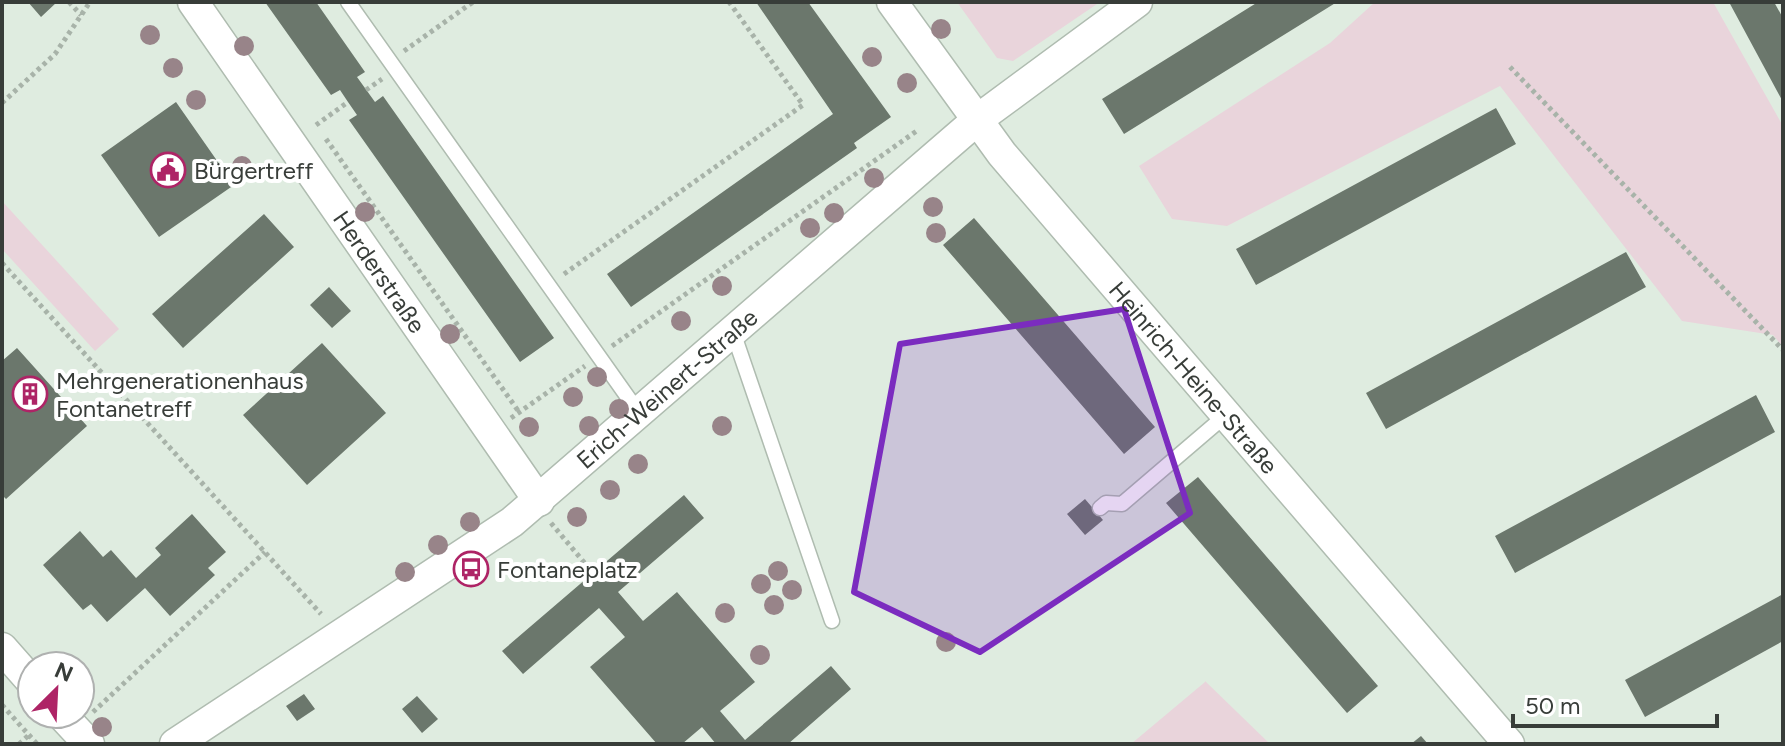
<svg xmlns="http://www.w3.org/2000/svg" width="1785" height="746" font-family="Figtree,sans-serif">
  <rect width="100%" height="100%" fill="#dfece0"/>
  <path fill="#e9d4db" d="M957,2h143l-87,59 -16,-3z
    M1375,2h338l70,124v221l-10,-12 -91,-14 -182,-235 -273,140 -55,-7 -33,-53 191,-123z
    M2,201l117,128 -24,22 -93,-102z
    M1205,681l65,63h-139l74,-62z"/>
  <path fill="#6b776c" d="M28,2h29l-16,15z
    M265,2h51l49,70 -8,5 18,25 8,-6 171,242 -34,24 -171,-242 8,-5 -9,-13 -8,-12 -9,5z
    M756,2h52l83,115 -37,26 3,5 -226,159 -24,-33 226,-160z
    M1258,2h79l-213,132 -22,-35z
    M1729,2h45l9,16v84z
    M176,102l58,83 -75,52 -58,-82z
    M1496,108l20,36 -260,141 -20,-36z
    M264,214l30,33 -111,101 -31,-34z
    M974,218l181,209 -31,27 -181,-209z
    M1626,252l20,35 -260,142 -20,-36z
    M329,287l22,24 -19,17 -22,-23z
    M322,343l64,70 -79,72 -64,-70z
    M17,348l70,78 -81,73 -4,-4v-134z
    M1756,395l19,37 -260,141 -20,-37z
    M1198,477l180,209 -31,27 -181,-210z
    M684,495l20,23 -86,74 25,29 34,-29 78,90 -35,29 25,29 86,-74 20,23 -63,55h-72l-14,-17 -20,17h-25l-67,-77 35,-30 -26,-29 -76,66 -21,-23z
    M1085,499l18,21 -18,15 -18,-21z
    M192,514l34,38 -18,16 7,7 -45,41 -25,-28 -38,34 -16,-18 -8,6 -40,-45 37,-34 23,26 8,-7 25,28 25,-23 -6,-7z
    M1783,594v47l-138,76 -20,-37z
    M304,694l11,15 -18,12 -11,-15z
    M417,696l21,23 -16,14 -20,-24z
    M1421,736l7,8h-17z"/>
  <g fill="none" stroke-linecap="round" stroke-linejoin="round">
    <g stroke="#afbcb0" stroke-width="17">
      <path id="service" d="M348,2l291,411
        M733,332l99,289
        M1100,508l6,-5 16,1 104,-89"/>
    </g>
    <g stroke="#afbcb0" stroke-width="33">
      <g id="minor">
        <path id="s1" d="M193,2l346,499"/>
        <path id="s2" d="M892,2l110,152 507,590"/>
        <path d="M2,648l30,34"/>
        <path d="M61,714l28,30"/>
        <path id="s3" d="M175,744l337,-222 465,-402 160,-118"/>
      </g>
    </g>
    <path stroke="#a8b3a9" stroke-width="5" stroke-dasharray="4 4" stroke-linecap="butt" d="M69,2l12,13
      M404,51l69,-49
      M1510,67l273,283
      M366,90l16,-11
      M2,103l53,-49 35,-52
      M316,125l32,-23
      M326,139l193,273
      M2,263l319,351
      M564,274l239,-169 -74,-103
      M612,346l306,-216
      M511,418l74,-52
      M551,523l42,50
      M2,705l35,39
      M93,712l172,-160
      M19,744l10,-9"/>
    <use href="#service" stroke="#fff" stroke-width="14"/>
    <use href="#minor" stroke="#fff" stroke-width="30"/>
  </g>
  <g fill="#988489">
    <circle cx="941" cy="29" r="10"/>
    <circle cx="150" cy="35" r="10"/>
    <circle cx="244" cy="46" r="10"/>
    <circle cx="872" cy="57" r="10"/>
    <circle cx="173" cy="68" r="10"/>
    <circle cx="907" cy="83" r="10"/>
    <circle cx="196" cy="100" r="10"/>
    <circle cx="242" cy="166" r="10"/>
    <circle cx="874" cy="178" r="10"/>
    <circle cx="933" cy="207" r="10"/>
    <circle cx="365" cy="212" r="10"/>
    <circle cx="834" cy="213" r="10"/>
    <circle cx="810" cy="228" r="10"/>
    <circle cx="936" cy="233" r="10"/>
    <circle cx="722" cy="286" r="10"/>
    <circle cx="681" cy="321" r="10"/>
    <circle cx="450" cy="334" r="10"/>
    <circle cx="597" cy="377" r="10"/>
    <circle cx="573" cy="397" r="10"/>
    <circle cx="619" cy="409" r="10"/>
    <circle cx="589" cy="426" r="10"/>
    <circle cx="722" cy="426" r="10"/>
    <circle cx="529" cy="427" r="10"/>
    <circle cx="638" cy="464" r="10"/>
    <circle cx="610" cy="490" r="10"/>
    <circle cx="577" cy="517" r="10"/>
    <circle cx="470" cy="522" r="10"/>
    <circle cx="438" cy="545" r="10"/>
    <circle cx="778" cy="571" r="10"/>
    <circle cx="405" cy="572" r="10"/>
    <circle cx="761" cy="584" r="10"/>
    <circle cx="792" cy="590" r="10"/>
    <circle cx="774" cy="605" r="10"/>
    <circle cx="725" cy="613" r="10"/>
    <circle cx="946" cy="642" r="10"/>
    <circle cx="760" cy="655" r="10"/>
    <circle cx="102" cy="727" r="10"/>
  </g>
  <path fill="#7b2cbf" fill-opacity="0.2" stroke="#7b2cbf" stroke-width="6" stroke-linejoin="round" d="M1124,309l66,204 -210,139 -126,-60 46,-248z"/>
  <defs>
    <g id="civic-ring" transform="scale(1.8)"><circle r="9.5" fill="#fff" stroke="#ae2466" stroke-width="1.5"/><path d="M-.6-6.5H3V-4.5H.6V-3L4-1V1h2V6H-6V1h2V-1L-.6-3ZM-1.2 2.5V6h2.4V2.5Z" fill="#ae2466"/></g>
    <g id="building-ring" transform="scale(1.8)"><circle r="9.5" fill="#fff" stroke="#ae2466" stroke-width="1.5"/><path d="M-4-6H4V6H1V3H-1V6H-4ZM-2.5-4.3h1.7v1.8h-1.7ZM.8-4.3h1.7v1.8H.8ZM-2.5-1h1.7V.8h-1.7ZM.8-1h1.7V.8H.8Z" fill="#ae2466"/></g>
    <g id="bus-ring" transform="scale(1.8)"><circle r="9.5" fill="#fff" stroke="#ae2466" stroke-width="1.5"/><path d="M-5-6H5V4H4V6H2V4H-2V6H-4V4H-5ZM-3.5-4V0h7V-4ZM-3.5 1.2v1.5H-2V1.2ZM2 1.2v1.5H3.5V1.2Z" fill="#ae2466"/></g>
  </defs>
  <g fill-rule="evenodd">
    <use href="#civic-ring" x="168" y="170"/>
    <use href="#building-ring" x="30" y="394"/>
    <use href="#bus-ring" x="471" y="569"/>
  </g>
  <g text-anchor="middle" dominant-baseline="central" stroke-width="8" stroke-linejoin="round" paint-order="stroke">
    <g font-size="24" fill="#383d39" stroke="#fff" text-anchor="start">
      <text x="194" y="170">Bürgertreff</text>
      <text x="56" y="380">Mehrgenerationenhaus<tspan x="56" dy="28">Fontanetreff</tspan></text>
      <text x="497" y="569">Fontaneplatz</text>
    </g>
    <g font-size="24" fill="#383d39" stroke="#fff">
      <text stroke="none"><textPath href="#s1" startOffset="328">Herderstraße</textPath></text>
      <text stroke="none"><textPath href="#s2" startOffset="482">Heinrich-Heine-Straße</textPath></text>
      <text stroke="none"><textPath href="#s3" startOffset="608">Erich-Weinert-Straße</textPath></text>
    </g>
  </g>
  <rect width="1785" height="746" fill="none" stroke="#383d39" stroke-width="8"/>
  <g transform="translate(56 690) rotate(24)"><circle r="38" fill="#ffffff" stroke="#afb1b0" stroke-width="2"/>
  <path d="M0-6L14 30L0 20L-14 30Z" fill="#ae2466"/>
  <text y="-12" font-size="22" font-weight="bold" text-anchor="middle" fill="#383d39">N</text>
  </g>
  <path d="M1513 714v12h204v-12" fill="none" stroke="#383d39" stroke-width="4"/>
  <text x="1525" y="714" font-size="24" fill="#383d39" stroke="#ffffff" stroke-width="6" paint-order="stroke">50 m</text>
</svg>
